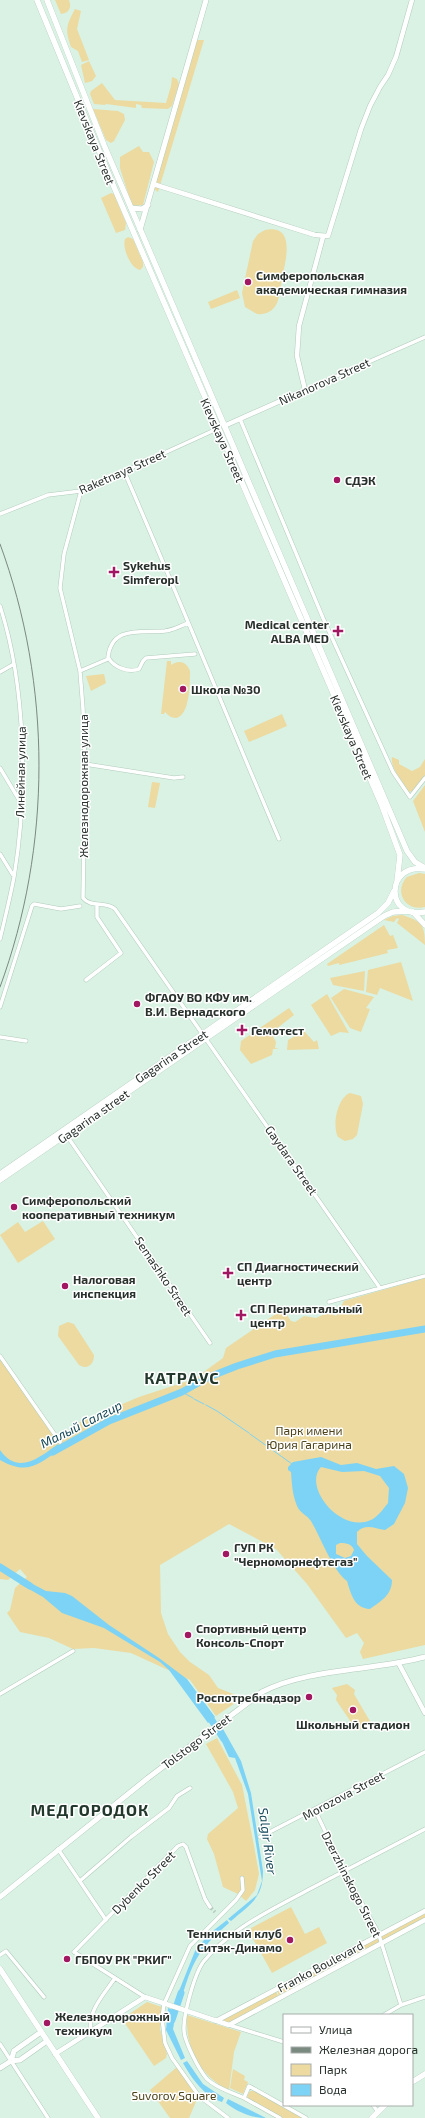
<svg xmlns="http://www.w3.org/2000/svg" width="425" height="2118" font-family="'Exo 2',sans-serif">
  <rect width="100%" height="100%" fill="#d9f2e3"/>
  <path fill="#ecdaa0" d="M55,0h14c3,8 0,13 -8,14z
    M75,9l6,2 -4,18 12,31 -7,2 -4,-11 -7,-4c-6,-18 -5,-21 4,-38z
    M196,40h8l-46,152 -5,-4z
    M89,61l7,15 -4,5 -7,2 -4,-18z
    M172,77l5,2 2,5 -7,22 -4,3 -26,-1 -1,-3 -5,-1v4l-30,-4 -1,1 -11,-1 -4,-10 1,-3 11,-8 13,17 51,3 5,-17z
    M93,109l25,2 6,3 1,6 -11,21 -3,2 -5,-3z
    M139,146l4,6h6l5,10 -11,43 -11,1 -12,-38v-11z
    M111,193l3,1 12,29 -1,7 -9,3 -15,-35z
    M265,230c32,-6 20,32 17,49 -2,9 -2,22 -8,29 -5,5 -11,7 -17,6l-12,-7 -3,-14 11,-52 5,-7z
    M128,237l5,2 10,23v5l-3,3c-10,-2 -18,-23 -15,-31z
    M237,290l3,8 -29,11 -3,-7z
    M167,661h4v4c8,-6 16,-3 19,6 0,11 0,45 -14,47 -5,0 -8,-3 -11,-6l-1,2h-3z
    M104,674l2,9 -15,8 -5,-15z
    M282,714l5,12 -38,16 -5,-11z
    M392,757l7,3v4l13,7 8,-4 5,-8v16l-13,16 -3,1c-6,-10 -19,-24 -17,-35z
    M152,782l8,1 -5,25 -7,-1z
    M425,785v47l-12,-31z
    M419,873l6,1v33c-19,5 -32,-15 -18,-30z
    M402,915c19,6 23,9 23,30l-28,-22 2,-4 -2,-1 -3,4 -10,-2 9,-4z
    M384,925l6,11 3,-1 5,13 -11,2 1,3 -49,12v-2l-11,3 -1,-2z
    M401,962l12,39 -33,-13 -3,7 -11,-3 2,-22z
    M365,971l-1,20 -31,-6 -3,-7z
    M344,989l30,8 -8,11 4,1 -9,23 -11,-4 -19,-30z
    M327,994l22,39 -9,-1 -9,4 -20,-31z
    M289,1008l5,7 -23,18 5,9 -1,6 4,1h-6l-1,6 -21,9 -11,-14 1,-9z
    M304,1031l10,11 3,-2 2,9 -32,1 1,-10z
    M350,1093l11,3 2,8 -6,31 -4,4 -8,2 -7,-4c-6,-11 -1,-39 12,-44z
    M43,1221l12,18 -37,24 -18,-28 18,-13 7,10z
    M425,1278v367l-62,14 -3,-7 4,-9 -7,-10 -11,5 -39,-54 -31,-35 -47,-25 -69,41 1,48 7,21 12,18 10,10 19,13 9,13 23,9v2l-25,17 -26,-36 -59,-27 -37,-5 -21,1 -24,-11 -29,-6 -13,-19 3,-3 5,-22 12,-11 -7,-8 -12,11 -8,-1v-220l56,80 24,-17 59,-25 55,-18 29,-21 3,-10 57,-39 8,12 4,1 9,-6 12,2 13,-6 7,4 8,-15z
    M68,1322l6,2 20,31c0,10 -7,15 -15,10l-21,-29 1,-10z
    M347,1684l8,6 -1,4 17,29 -14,8 -21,-31 1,-5 -5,-7z
    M217,1738l25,47 12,61 5,28 -4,16 -9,11 -8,-7 -15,-7 -9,-33 -7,-15 1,-5 30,-26 -5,-16 -27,-48z
    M291,1907l14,27 14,-7 8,16 -55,30 -20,-36 -1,-9z
    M425,1913v6l-42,23 -2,-6z
    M379,1937l2,6 -102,53 -2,-6z
    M276,1991l2,5 -49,28 -9,-3z
    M147,2002l15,5 -2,22 7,25 -1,4 -12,8 -32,-47z
    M187,2015l54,17 -7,20 -5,38c-30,-14 -44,-44 -42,-75z
    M177,2067l21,30 -9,21h-19l-20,-28z
    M233,2069l12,7 -1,4 4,2 -5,12 -13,-6z
    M250,2091h5l48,27h-20l-34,-19 -2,-3z"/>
  <path fill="#7dd3f5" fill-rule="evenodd" d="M58,1444l3,5c-23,15 -33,27 -61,11v-10c18,26 40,7 58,-6z
    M321,1457l20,8 16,-2 19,6 18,-3 10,8 4,14 -3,15 -11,21 -9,6c-10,-1 -19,-7 -28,2v12l10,12 25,24c0,15 -11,21 -22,29 -16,-1 -19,-15 -23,-28 -14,-10 -26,-43 -36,-60 -4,-6 -11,-8 -14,-15 -5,-13 -5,-22 -6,-34l-3,-2v-3l5,-5zM321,1467l21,5 22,-1 16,5 9,12 -1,15c-4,5 -9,12 -15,16 -31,17 -71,-32 -52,-52zM340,1543c7,0 12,1 14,7l-3,6 -6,2 -9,-4v-9z
    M25,1580l21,11 19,2 7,3 37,29 50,33 28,21 28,38 -7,6 -39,-53 -9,-8 -56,-34 -42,-15 -19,-16 -23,-13z
    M223,1729l18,32 10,32 12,78c0,28 -13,33 -32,50l-3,-2 29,-24 5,-14 -14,-87 -13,-36 -6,-1 -11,-24z
    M227,1920l2,3c-33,29 -36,38 -49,80l-5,-2 20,-50 14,-17z
    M168,2008l6,2 2,3 -3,16 12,29 -4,2 -15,-30z
    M187,2061l16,23 21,14 -2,4c-18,-6 -30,-23 -39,-39z
    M228,2099l38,19c-14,0 -29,-6 -40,-15z"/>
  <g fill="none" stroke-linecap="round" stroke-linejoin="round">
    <path stroke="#7dd3f5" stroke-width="1" d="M182,1392l11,6
      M194,1399l10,5
      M206,1405l11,6 32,22
      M250,1434l42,30"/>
    <path stroke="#7dd3f5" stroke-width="7" d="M53,1452l56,-31 73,-29 27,-15 28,-11 38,-12 150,-25
      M0,1567l30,19
      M207,1713l17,26
      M172,2020l9,-27"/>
    <path stroke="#b6cbbe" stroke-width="3.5" stroke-dasharray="3.5 2" stroke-linecap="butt" d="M210,1907l5,5"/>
    <g stroke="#b2cbbc" stroke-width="4.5">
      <path id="minor" d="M305,390l120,-53
        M240,419l83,199 70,154 17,25 15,-19
        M124,471c53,122 103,246 155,368
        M81,491l-17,63 -4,34 20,83 3,38 2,55 -2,134c8,10 23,3 32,11l265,379
        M0,514l48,-19 33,-4 138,-63
        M0,606c26,81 28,187 14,271 -4,21 -9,41 -14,62
        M188,623c-8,3 -14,7 -23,8 -24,2 -53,-6 -57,26 5,10 20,16 31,12l4,-8 3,-3 49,-4
        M80,671l28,-12
        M0,672l14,-8
        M85,764l89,14 9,-1
        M0,768l21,35
        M0,854l13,21
        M86,980l35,-27 -24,-36v-13
        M0,1007l32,-101 2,-2 27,5 19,-3
        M0,1037l26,4
        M65,1133l145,210
        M329,1302l96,-26
        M0,1356l60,86
        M0,1694l73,-43
        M315,1810l29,61 34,61 23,73
        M260,1837l165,-85
        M58,1849l48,71
        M81,1880l50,-43 38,-29 8,-12 13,-8
        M0,1955l6,-4 38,46
        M145,1997l-71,-45 104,-106 5,-2 3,3 19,52 5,8
        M384,2015l17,-10 24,-8
        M229,2025l55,17
        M91,2031c-4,-20 14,-38 24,-53
        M0,2044l48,74
        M244,2098l36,20
        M373,2105l5,7
        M228,2118l-29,-22 -27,-38 -7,-15 -3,-25 2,-14 26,-58 46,-46 7,-10 -1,-12
        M306,2118l-57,-32 -5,12c-11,-5 -28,-10 -37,-19 -8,-9 -23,-38 -23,-49 -1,-15 11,-58 20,-69 27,-33 66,-50 102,-70 40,-21 79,-41 119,-62"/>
    </g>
    <g stroke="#b2cbbc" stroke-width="5.5">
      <path id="tertiary" d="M153,184l162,51 13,1 33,-107 9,-23 10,-19 8,-12 8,-18 16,-57
        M224,426l81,-36 -8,-34 2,-30 24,-89
        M399,1664l26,49
        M216,2021l209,-110
        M55,2054l90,-57 84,28 196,-105"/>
    </g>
    <g stroke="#b2cbbc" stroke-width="6">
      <path id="secondary" d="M131,208l11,1 6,-4
        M140,230l66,-230
        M0,1897l148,-119 114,-86c46,-24 112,-21 163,-35
        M11,2061l3,-10 27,-19
        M0,2068l11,-7 9,-1 27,-19"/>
    </g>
    <g stroke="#b2cbbc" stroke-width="6">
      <path id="primary" d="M37,0l77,187 268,619 18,49 -3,26
        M47,0l57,145 303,706 8,11 10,6
        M425,869c-39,-7 -41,51 0,43
        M413,912l12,13
        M0,1174l378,-261 10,-10 6,-12
        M0,1180l384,-264 9,-4 15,-1
        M0,1969l98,149
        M412,2082l13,-8
        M372,2118l13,-13"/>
    </g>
    <use href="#minor" stroke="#fff" stroke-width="3.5"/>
    <use href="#tertiary" stroke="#fff" stroke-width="4.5"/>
    <use href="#secondary" stroke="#fff" stroke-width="5"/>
    <use href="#primary" stroke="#fff" stroke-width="5.5"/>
    <path stroke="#7a8a81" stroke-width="1" d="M0,544c52,141 52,302 0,443"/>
  </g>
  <g fill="#a11762" stroke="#fff" stroke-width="1.5">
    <circle cx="248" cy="282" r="4"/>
    <circle cx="337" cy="480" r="4"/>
    <path d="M112 566h4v4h4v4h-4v4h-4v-4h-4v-4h4z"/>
    <path d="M336 625h4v4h4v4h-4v4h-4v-4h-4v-4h4z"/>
    <circle cx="183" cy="689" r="4"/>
    <circle cx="137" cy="1004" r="4"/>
    <path d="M240 1024h4v4h4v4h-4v4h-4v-4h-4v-4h4z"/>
    <circle cx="14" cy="1207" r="4"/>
    <path d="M226 1267h4v4h4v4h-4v4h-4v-4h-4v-4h4z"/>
    <circle cx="65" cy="1286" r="4"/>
    <path d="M239 1309h4v4h4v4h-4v4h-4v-4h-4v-4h4z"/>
    <circle cx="226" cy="1554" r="4"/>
    <circle cx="188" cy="1635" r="4"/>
    <circle cx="309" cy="1697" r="4"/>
    <circle cx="353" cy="1710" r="4"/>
    <circle cx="290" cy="1940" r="4"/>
    <circle cx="67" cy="1959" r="4"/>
    <circle cx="47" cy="2023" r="4"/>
  </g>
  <g text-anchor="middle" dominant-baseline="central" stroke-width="3" stroke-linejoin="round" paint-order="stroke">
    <g font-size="12" fill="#28312c" stroke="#fff">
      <text transform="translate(95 142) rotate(68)">Kievskaya Street</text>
      <text transform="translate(324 381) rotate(-24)">Nikanorova Street</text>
      <text transform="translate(223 440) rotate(66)">Kievskaya Street</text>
      <text transform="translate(122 471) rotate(-24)">Raketnaya Street</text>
      <text transform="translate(352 737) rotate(67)">Kievskaya Street</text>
      <text transform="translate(20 772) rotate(-89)">Линейная улица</text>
      <text transform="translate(83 786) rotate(-90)">Железнодорожная улица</text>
      <text transform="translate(171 1056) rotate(-34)">Gagarina Street</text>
      <text transform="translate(93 1116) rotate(-35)">Gagarina street</text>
      <text transform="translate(292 1160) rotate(55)">Gaydara Street</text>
      <text transform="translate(164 1276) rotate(56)">Semashko Street</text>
      <text transform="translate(196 1741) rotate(-37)">Tolstogo Street</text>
      <text transform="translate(343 1795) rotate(-28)">Morozova Street</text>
      <text transform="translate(143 1882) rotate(-45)">Dybenko Street</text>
      <text transform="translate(352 1884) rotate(63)">Dzerzhinskogo Street</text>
      <text transform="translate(320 1966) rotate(-28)">Franko Boulevard</text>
    </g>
    <g font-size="12" font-weight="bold" fill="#28312c" stroke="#fff" text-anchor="start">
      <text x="256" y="275">Симферопольская<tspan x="256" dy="14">академическая гимназия</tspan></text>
      <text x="345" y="480">СДЭК</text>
      <text x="123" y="565">Sykehus<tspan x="123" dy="14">Simferopl</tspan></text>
      <text x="329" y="624" text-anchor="end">Medical center<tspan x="329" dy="14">ALBA MED</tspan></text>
      <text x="191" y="689">Школа №30</text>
      <text x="145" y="997">ФГАОУ ВО КФУ им.<tspan x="145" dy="14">В.И. Вернадского</tspan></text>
      <text x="251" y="1030">Гемотест</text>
      <text x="22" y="1200">Симферопольский<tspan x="22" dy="14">кооперативный техникум</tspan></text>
      <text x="237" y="1266">СП Диагностический<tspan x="237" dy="14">центр</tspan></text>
      <text x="73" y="1279">Налоговая<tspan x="73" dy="14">инспекция</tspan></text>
      <text x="250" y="1308">СП Перинатальный<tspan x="250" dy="14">центр</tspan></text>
      <text x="234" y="1547">ГУП РК<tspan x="234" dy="14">"Черноморнефтегаз"</tspan></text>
      <text x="196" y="1628">Спортивный центр<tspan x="196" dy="14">Консоль-Спорт</tspan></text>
      <text x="301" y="1697" text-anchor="end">Роспотребнадзор</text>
      <text x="353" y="1724" text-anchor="middle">Школьный стадион</text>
      <text x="282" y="1933" text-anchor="end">Теннисный клуб<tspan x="282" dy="14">Ситэк-Динамо</tspan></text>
      <text x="75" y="1959">ГБПОУ РК "РКИГ"</text>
      <text x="55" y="2016">Железнодорожный<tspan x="55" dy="14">техникум</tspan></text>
    </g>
    <g font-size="12" fill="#4d4219" stroke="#fff">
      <text x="309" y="1430">Парк имени<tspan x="309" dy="14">Юрия Гагарина</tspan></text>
      <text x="174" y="2095">Suvorov Square</text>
    </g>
    <g font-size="13" font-style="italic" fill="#134657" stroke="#fff">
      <text transform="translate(81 1424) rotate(-27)">Малый Салгир</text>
      <text transform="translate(268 1841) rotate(82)">Salgir River</text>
    </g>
    <g font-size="16" font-weight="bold" letter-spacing="1" fill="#23382c" stroke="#fff">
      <text x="182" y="1377">КАТРАУС</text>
      <text x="90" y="1809">МЕДГОРОДОК</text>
    </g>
  </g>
  <rect x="283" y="2014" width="130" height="92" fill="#ffffff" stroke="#a9adab"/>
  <rect x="291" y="2027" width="20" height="6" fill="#ffffff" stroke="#a9adab"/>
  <text x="319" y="2034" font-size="12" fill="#28312c">Улица</text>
  <rect x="291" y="2047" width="20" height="6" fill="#7a8a81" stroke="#a9adab"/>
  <text x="319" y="2054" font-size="12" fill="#28312c">Железная дорога</text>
  <rect x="291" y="2064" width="20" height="12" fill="#ecdaa0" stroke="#a9adab"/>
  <text x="319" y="2074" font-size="12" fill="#28312c">Парк</text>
  <rect x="291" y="2084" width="20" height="12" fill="#7dd3f5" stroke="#a9adab"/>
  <text x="319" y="2094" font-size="12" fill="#28312c">Вода</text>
</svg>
